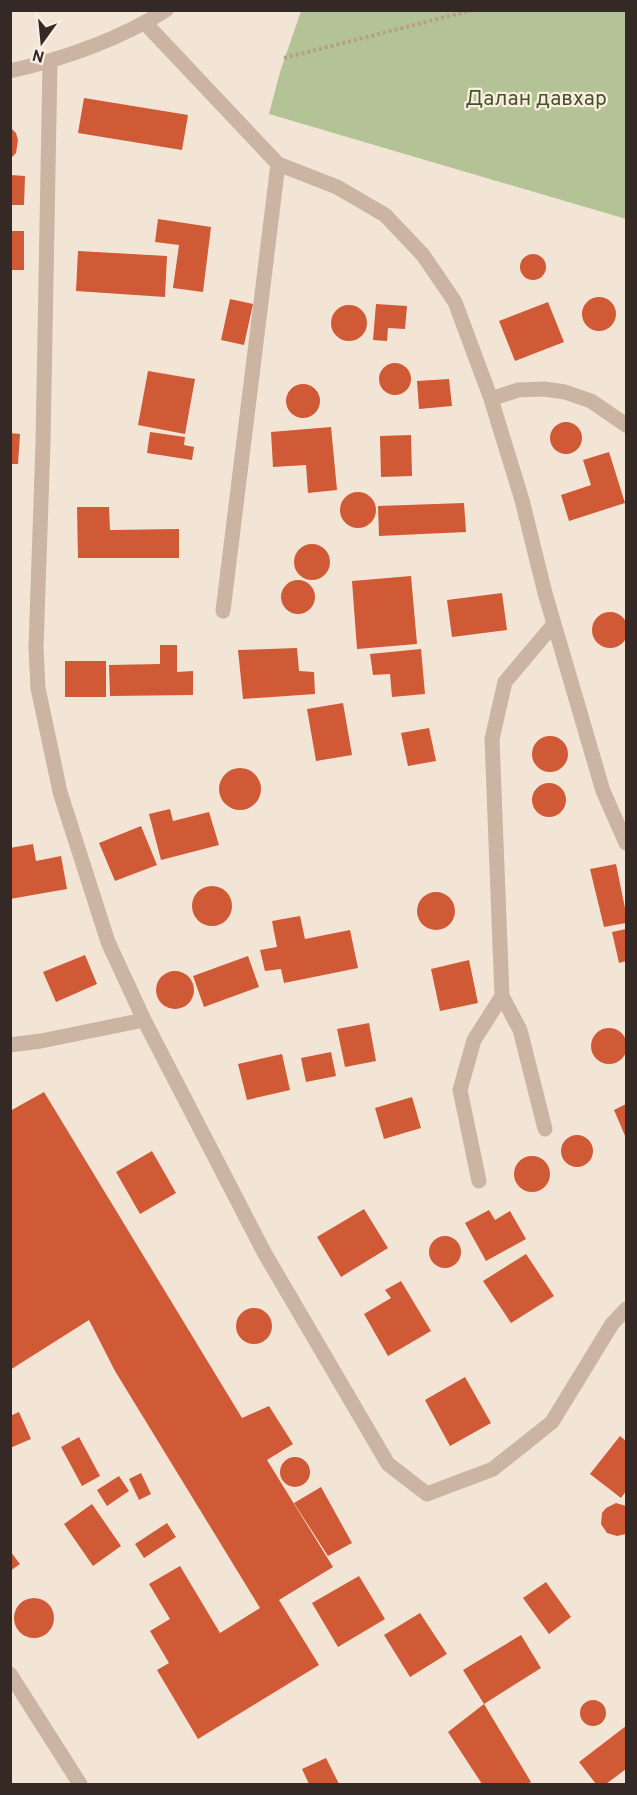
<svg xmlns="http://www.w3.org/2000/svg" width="637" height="1795" font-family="Overpass,sans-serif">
  <rect width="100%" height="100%" fill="#f3e5d6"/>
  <path fill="#b4c395" d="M301,11h325v208l-357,-105 11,-42z"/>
  <path fill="#d05936" d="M84,98l104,17 -6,35 -104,-17z
    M10,127l6,6 2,7 -2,13 -6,6z
    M10,175l15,1 -1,29h-14z
    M158,219l53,8 -8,65 -30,-4 6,-43 -24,-3z
    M10,231h14v39h-14z
    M78,251l89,5 -2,41 -89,-6z
    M520 267a13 13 0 1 1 26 0a13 13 0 1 1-26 0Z
    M582 314a17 17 0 1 1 34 0a17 17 0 1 1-34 0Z
    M230,299l23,5 -9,41 -23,-5z
    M548,302l16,40 -49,19 -16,-40z
    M376,304l31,2 -2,23 -17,-1 -1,13 -14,-1z
    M331 323a18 18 0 1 1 36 0a18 18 0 1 1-36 0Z
    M379 379a16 16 0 1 1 32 0a16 16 0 1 1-32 0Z
    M148,371l47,8 -10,55 -47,-9z
    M449,379l3,27 -33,3 -2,-28z
    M286 401a17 17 0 1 1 34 0a17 17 0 1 1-34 0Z
    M550 438a16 16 0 1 1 32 0a16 16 0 1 1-32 0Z
    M331,427l6,63 -29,3 -2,-28 -33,2 -2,-35z
    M150,432l35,5 -1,8 10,2 -2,13 -45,-7z
    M10,433l10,1 -2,30h-8z
    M411,435l1,41 -31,1 -1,-41z
    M609,452l16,51 -56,18 -8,-26 30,-10 -8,-25z
    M340 510a18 18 0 1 1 36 0a18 18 0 1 1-36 0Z
    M464,503l2,29 -87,4 -1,-30z
    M77,507h32l1,23 69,-1v29h-101z
    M294 562a18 18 0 1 1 36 0a18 18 0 1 1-36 0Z
    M411,576l6,68 -60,5 -5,-68z
    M281 597a17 17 0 1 1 34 0a17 17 0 1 1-34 0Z
    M502,593l5,37 -55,7 -5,-37z
    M592 630a18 18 0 1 1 36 0a18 18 0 1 1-36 0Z
    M160,645h17v27l16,-1v24l-83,1 -1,-31 51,-1z
    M297,648l2,23 15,1 1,22 -72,5 -5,-49z
    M421,649l4,45 -33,3 -2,-23 -17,1 -3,-21z
    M65,661h41v36h-41z
    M343,703l9,52 -36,6 -9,-52z
    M429,728l7,33 -28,5 -7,-33z
    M532 754a18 18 0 1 1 36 0a18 18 0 1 1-36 0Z
    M219 789a21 21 0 1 1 42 0a21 21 0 1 1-42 0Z
    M532 800a17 17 0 1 1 34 0a17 17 0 1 1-34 0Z
    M170,809l3,12 36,-9 10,33 -58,15 -12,-46z
    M141,826l16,39 -42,16 -16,-38z
    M33,844l3,17 25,-5 6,33 -57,10v-51z
    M616,864l10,49v10l-22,4 -14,-58z
    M192 906a20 20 0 1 1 40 0a20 20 0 1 1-40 0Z
    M417 911a19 19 0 1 1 38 0a19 19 0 1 1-38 0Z
    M300,916l5,23 45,-9 8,38 -74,15 -3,-14 -16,2 -5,-21 17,-3 -5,-26z
    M626,929v32l-7,2 -7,-31z
    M85,955l12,29 -41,18 -13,-30z
    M248,956l11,31 -55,20 -11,-31z
    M469,960l9,43 -38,8 -9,-42z
    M156 990a19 19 0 1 1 38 0a19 19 0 1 1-38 0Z
    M369,1023l7,38 -31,6 -8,-38z
    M591 1046a18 18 0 1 1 36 0a18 18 0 1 1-36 0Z
    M331,1052l5,24 -30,6 -5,-24z
    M282,1054l8,36 -43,10 -9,-36z
    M44,1092l198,326 27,-12 24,38 -26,16 66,107 -54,33 40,65 -121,74 -41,-69 12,-7 -19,-32 20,-12 -21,-35 31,-18 40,67 40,-25 -145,-237 -26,-51 -79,50v-259z
    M412,1097l9,31 -37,11 -9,-31z
    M626,1104v34l-12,-28z
    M561 1151a16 16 0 1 1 32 0a16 16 0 1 1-32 0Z
    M152,1151l24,42 -36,21 -24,-42z
    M514 1174a18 18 0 1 1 36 0a18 18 0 1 1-36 0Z
    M364,1209l24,39 -47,29 -24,-40z
    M489,1210l6,10 15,-9 16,28 -40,22 -21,-38z
    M429 1252a16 16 0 1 1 32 0a16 16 0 1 1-32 0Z
    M526,1254l28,42 -43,27 -28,-42z
    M401,1281l30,50 -43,25 -24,-42 27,-16 -6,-8z
    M236 1326a18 18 0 1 1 36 0a18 18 0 1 1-36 0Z
    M465,1377l26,46 -41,23 -25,-46z
    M19,1412l12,27 -21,9v-32z
    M620,1436l6,5v50l-5,7 -31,-24z
    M79,1437l21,39 -18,10 -21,-39z
    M280 1472a15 15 0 1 1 30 0a15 15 0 1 1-30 0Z
    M141,1473l10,21 -12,6 -10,-21z
    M119,1476l10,15 -22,15 -10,-16z
    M321,1487l31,56 -24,13 -34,-53z
    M616,1503l10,3v28l-9,2 -10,-3 -6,-9 1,-11 4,-5z
    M92,1504l29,42 -28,20 -29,-42z
    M167,1523l9,14 -32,21 -9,-14z
    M10,1551l10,13 -10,7z
    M359,1576l26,43 -47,28 -26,-44z
    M546,1582l25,35 -22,17 -26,-36z
    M14 1618a20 20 0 1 1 40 0a20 20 0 1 1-40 0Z
    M420,1613l27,41 -37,23 -26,-42z
    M521,1635l20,33 -57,36 -21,-34z
    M580 1713a13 13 0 1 1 26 0a13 13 0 1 1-26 0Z
    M484,1704l47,78 -4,2h-45l-34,-52z
    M626,1726v43l-20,15h-10l-17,-22z
    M326,1758l13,26h-30l-7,-15z"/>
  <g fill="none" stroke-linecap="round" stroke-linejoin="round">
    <path stroke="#b79d8b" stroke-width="4" stroke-dasharray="3 3" stroke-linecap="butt" d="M284,58l189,-48"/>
    <path stroke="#cbb4a1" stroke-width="15" d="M145,23l133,141 59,23 48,28 38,40 32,47 36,97 31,101 23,93 58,198 23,52
      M50,62l-7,381 -7,205 2,40 22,104 48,150 36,78 121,234 123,210 39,30 66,-25 59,-47 60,-98 14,-15
      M10,71c53,-12 110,-32 156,-61
      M491,399l27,-9 26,-1 21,3 26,9 35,24
      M223,611l55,-447
      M502,996l18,34 25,99
      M10,1045l31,-4 103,-21
      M479,1181l-19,-91 14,-50 28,-44 -10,-257 13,-57 49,-58
      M10,1674l70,110"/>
  </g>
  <g text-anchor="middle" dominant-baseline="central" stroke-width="4.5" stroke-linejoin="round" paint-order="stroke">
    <g font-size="21" fill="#455526" stroke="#faefe2">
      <text x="536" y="99">Далан давхар</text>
    </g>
  </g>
  <rect width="637" height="1795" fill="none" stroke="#352925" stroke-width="24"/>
  <g transform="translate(42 42) rotate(195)" stroke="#faefe2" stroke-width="4.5" paint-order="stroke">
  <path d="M0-4.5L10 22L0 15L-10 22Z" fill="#352925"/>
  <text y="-9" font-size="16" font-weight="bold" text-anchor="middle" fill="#352925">N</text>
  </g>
</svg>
